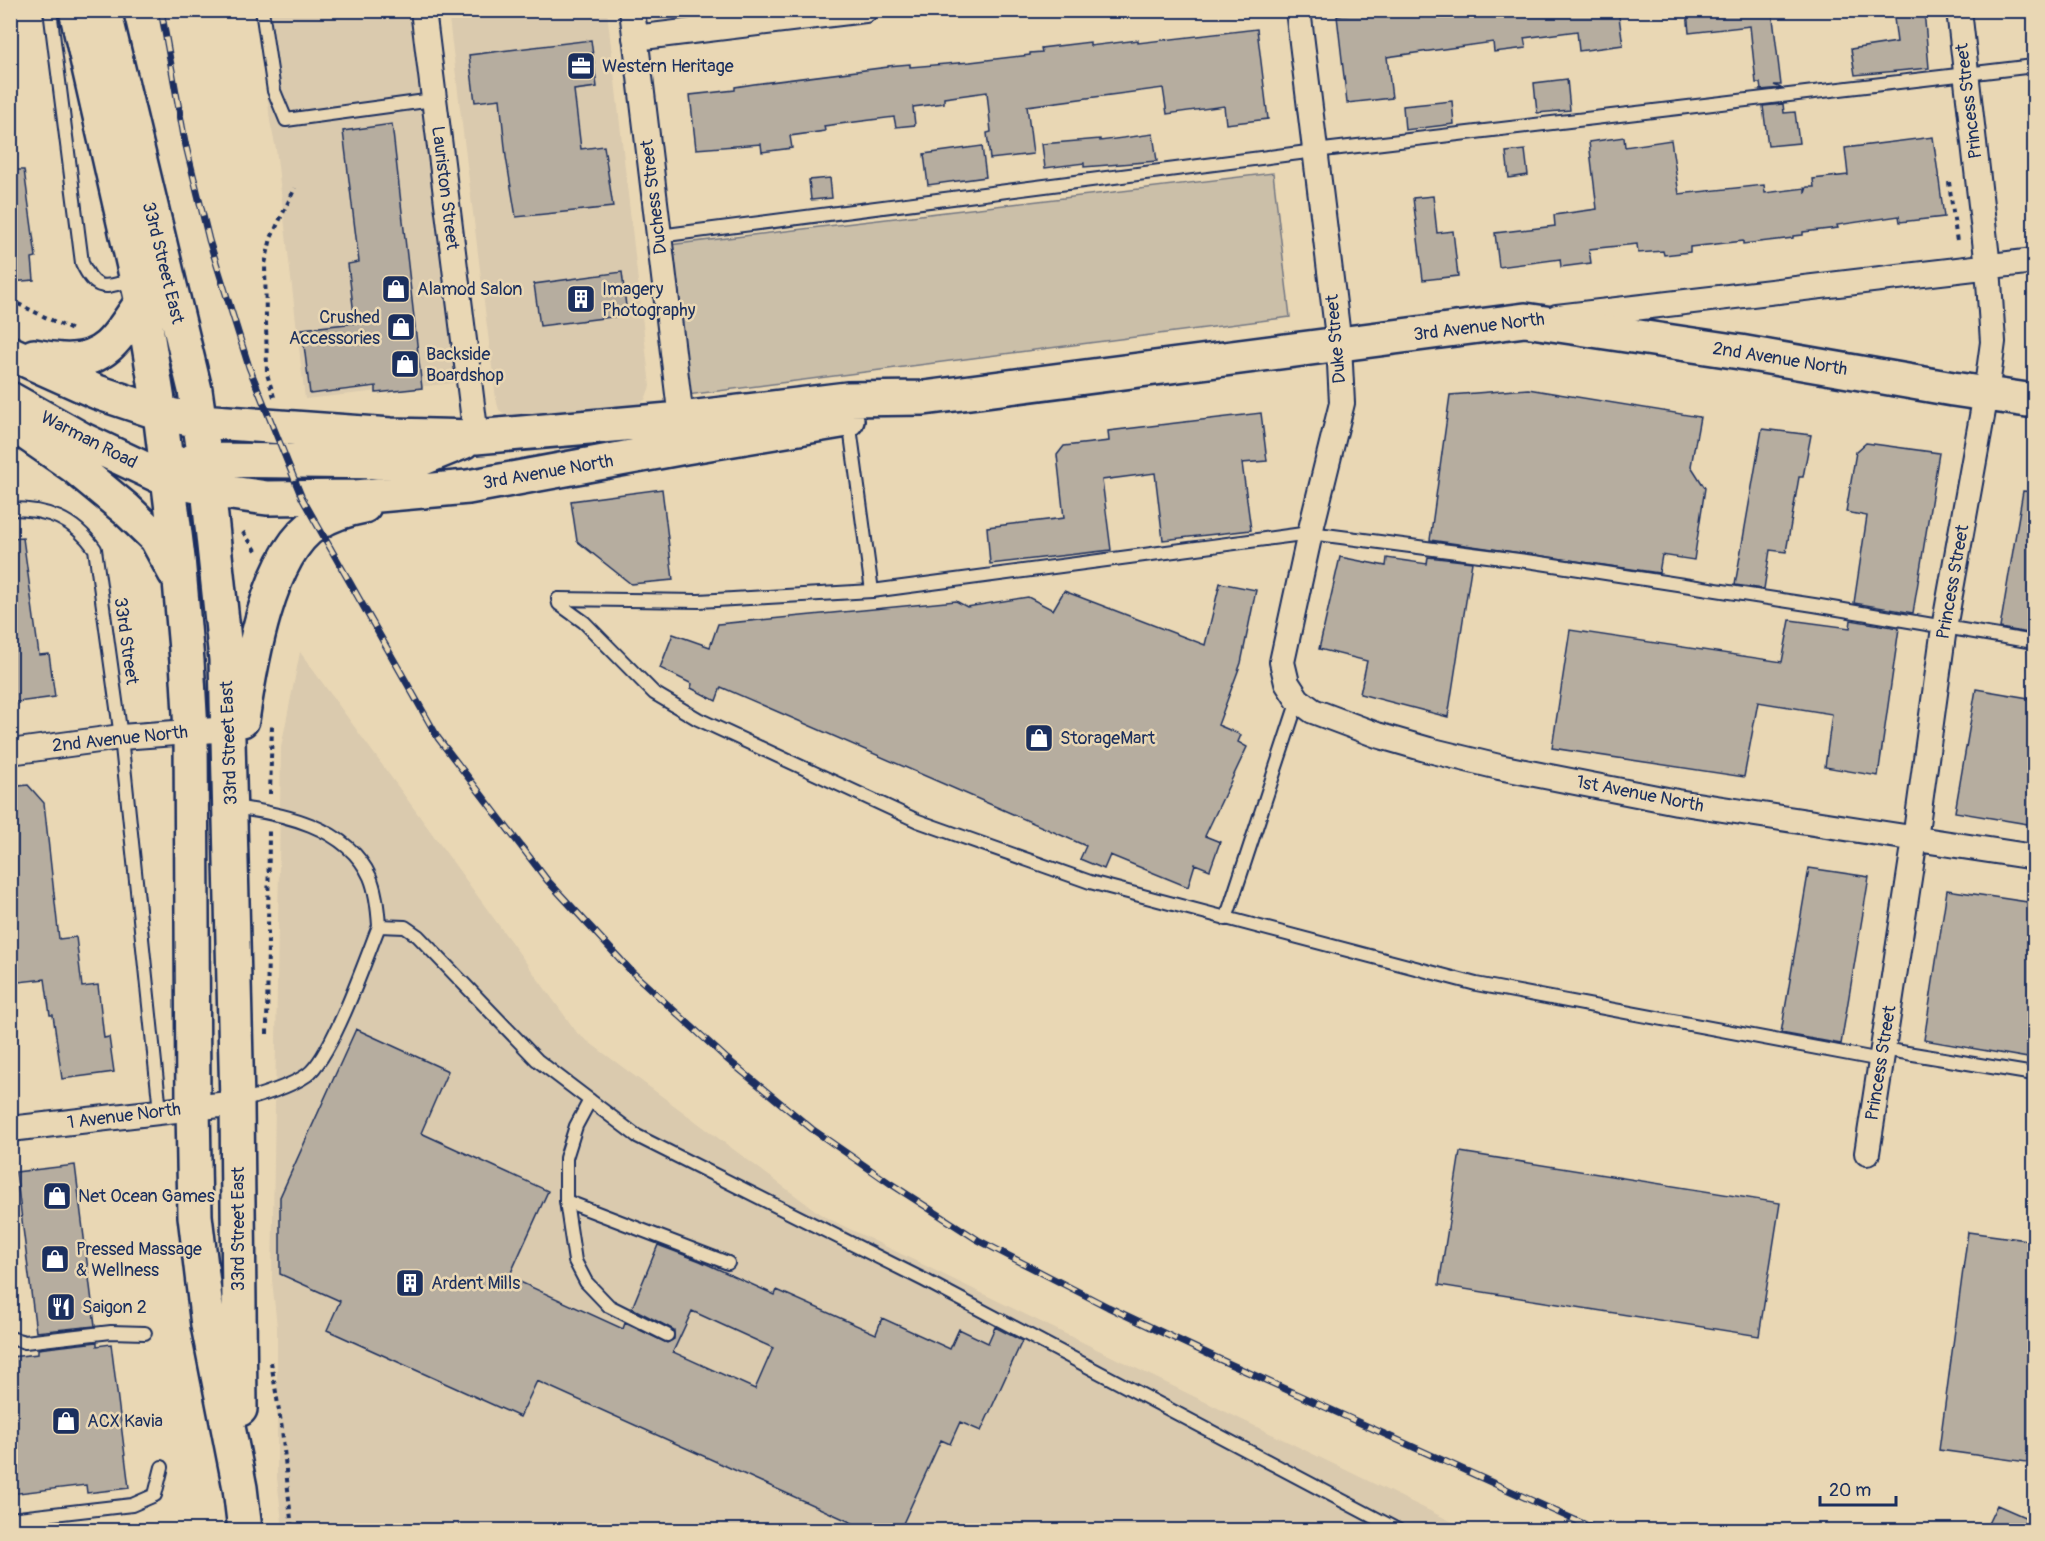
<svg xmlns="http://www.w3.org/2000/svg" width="2045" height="1541" font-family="Pangolin,sans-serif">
  <rect width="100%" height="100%" fill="#e9d7b4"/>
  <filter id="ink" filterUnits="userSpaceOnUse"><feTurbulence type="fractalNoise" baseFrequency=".0167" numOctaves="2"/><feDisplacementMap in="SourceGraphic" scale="12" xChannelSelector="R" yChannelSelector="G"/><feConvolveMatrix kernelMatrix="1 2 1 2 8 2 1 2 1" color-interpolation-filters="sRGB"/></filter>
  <g filter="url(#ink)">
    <path fill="#dacaae" d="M258,11h157l48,371 -158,17 -29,-250 -6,-28z
      M448,11h159l43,375 -5,14 -17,9 -110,10 -9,-2 -10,-7 -3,-11z
      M300,652l278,382 245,182 646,314h-1186l-6,-52v-151l-5,-47 9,-533z"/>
    <path fill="#cbbfa8" stroke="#737783" stroke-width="1.5" d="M1273,173l17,144 -603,78 -18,-150z"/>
    <path fill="#b6ad9f" stroke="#1b2f5e" stroke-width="1.5" fill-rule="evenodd" d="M1382,10h236l5,35 -44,6 -2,-20 -53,7 2,10 -32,4 -1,-10 -106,15 5,41 -45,5 -10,-87z
      M1687,10h85l9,75h-7l7,3 -20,2 -1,-7h-4l-6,-57 -61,7z
      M1893,10h31l5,58 -74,7 -4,-26 46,-7z
      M1257,29l11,90 -42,5 -2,-18 -57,8 -4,-26 -136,18 6,48 -43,5 -3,-26 4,-1 -4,-40 -43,6v5l-31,4 2,18 -19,2 -2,-10 -70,9 1,5 -35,5 2,12 -30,4 -1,-8 -65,5 -6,-54 45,-5v-3l19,-3 134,-17v-1l22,-2v3l60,-5 60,-7v-2l12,-1 -1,-4 49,-6v4l48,-6v3z
      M591,40l6,47 -23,3 7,59 23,-3 9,61 -97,10 -10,-60 -6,-58 -25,3 -6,-47z
      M1567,79l3,31 -33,3 -3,-30z
      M1452,101l2,23 -49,6 -2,-24z
      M1783,104l1,9 11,-1 4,31 -31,3 -5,-40z
      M392,124l30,264 -46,5v-7l-66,8 -8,-65 53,-6 -7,-59 11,-2 -16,-131z
      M1153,134l4,27 -73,6v-4l-39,5 -3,-24 58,-5v2z
      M1624,137l1,10 46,-7 8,54 85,-9 1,8 40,-5v5l2,-6h7l-1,-8 35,-4 -3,-27 88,-11 11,80 -44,5 -1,-6 -62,9 1,3 -35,4v3l-10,1v2l-50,6v-3l-53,6v5l-26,3 -1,-4 -25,2 -1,-9 -48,5 2,14 -30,4 -1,-8 -61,8 -4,-34 60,-7 -1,-11 43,-6 -8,-67z
      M982,146l4,31 -58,8 -4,-31z
      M1525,150l3,25 -19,3 -3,-26z
      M10,170h14l12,87 -4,1 2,22 -24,2z
      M830,178l2,20 -21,2 -2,-20z
      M1433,196l4,37 16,-2 5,45 -35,4 -10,-82z
      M622,272l5,43 -87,11 -6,-42z
      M1528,389l172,28 -9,49 14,22 -11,72 -32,-5 -3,18 -229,-33 20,-145z
      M1261,413l6,48 -25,2 9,67 -88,10 -8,-67 -53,7 9,70 -121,14 -3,-37 77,-9 -7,-63 7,-9 45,-5 -1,-10z
      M1762,429l49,6 -8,42h-4l-13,75 -16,-2 -6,39 -29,-4z
      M1866,443l73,10 -26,160 -59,-10 13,-87 -21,-4 10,-60z
      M662,489l11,91 -42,4 -54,-43 -6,-40z
      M2023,491l11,1v142l-34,-6z
      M23,538l16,117 10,-1 6,43 -45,6v-164z
      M1340,557l46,9 1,-8 40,6 1,-7 44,5 -24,155 -88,-23 7,-33 -48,-12z
      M1220,583l36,7 -15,73 -23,62 23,10 -3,7 9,5 -42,89 15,6 -10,28 -15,-6 -7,23 -78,-32 -6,14 -24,-10 6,-13 -365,-159 -5,14 -25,-13 1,-4 -32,-16 13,-34 37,13 8,-23 238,-23 11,6 61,-10 25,13 11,-19 141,54z
      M1790,620l60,8 1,-8 48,8 -21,148 -53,-9 7,-53 -74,-12 -14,75 -192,-29 18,-118 212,32z
      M1976,689l58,10v126l-79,-13z
      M28,785l16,18 15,136 17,-2 6,50 16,-2 6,53 5,-1 5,35 -52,7 -9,-64h-3l-5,-36 -35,4v-196z
      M1809,868l60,9 -28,167 -60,-11z
      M1947,890l87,13v156l-110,-19z
      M356,1029l92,42 -27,62 127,58 -39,86 114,52 2,-6 42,20 7,-4v-9l-42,-22 26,-63 42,16 75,34 2,-5 99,44 6,-16 68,31 9,-20 29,14 7,-16 27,14 -41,90 -21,-9 -10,22 -9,-4 -41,90h-32l-331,-149 -17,36 -193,-87 13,-29 -60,-27v-77zM692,1311l81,37 -18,41 -82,-37z
      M1460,1152l320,51 -21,133 -320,-51z
      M75,1165l20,161 -59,6 -20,-160z
      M1968,1232l66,9v222l-95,-13z
      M97,1342v4l14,-2 18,144 -42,5 -1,-8 -76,9v-137l28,-3v-5z
      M1997,1505l37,16v9h-49z"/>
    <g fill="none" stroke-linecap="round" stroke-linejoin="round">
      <g stroke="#1b2f5e" stroke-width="16">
        <path id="lane" d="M50,10l32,253c15,32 23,23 54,17
          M262,10l12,81 12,29 147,-20
          M659,236l656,-85 719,-85
          M849,420l23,171
          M10,509c38,0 64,10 85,40l26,188 39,374
          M232,807c49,6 115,19 138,70 6,14 8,33 9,49
          M1226,919l72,-219
          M1883,1049l151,25
          M1881,1060l-405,-76 -386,-102 -172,-61 -220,-102 -44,-26 -70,-71 -25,-18 -1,-5 141,2 173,-10 438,-58 224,29 280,43 220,37
          M590,1100l-14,26 -10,32v43l9,60 11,21 23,24 58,29
          M238,1102c21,-6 52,-15 69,-27 25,-18 59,-117 72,-149l26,1 13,9 119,124 100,76 287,144 474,250
          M566,1201l162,62
          M10,1338l15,4 86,-10 34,1
          M10,1519l122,-14 23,-10 7,-28"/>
      </g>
      <g stroke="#1b2f5e" stroke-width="28">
        <path id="street" d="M423,10l53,427
          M632,10l49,409
          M1298,10l41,335 3,58 -32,130 -28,129 5,21 11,17 15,11 64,24 52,15 70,17 178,35 357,55
          M635,38l230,-28
          M1557,317l477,-56
          M10,752l111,-15 108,-8
          M10,1129l227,-26
          M1867,1153l48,-314 29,-211 42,-234 7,-52 -5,-75 -29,-257"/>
      </g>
      <g stroke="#1b2f5e" stroke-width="38">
        <path id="secondary" d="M76,10l66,292 18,111 18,145 9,103 4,70 2,376 2,109 13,109 32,163 5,42
          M104,10l91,380 10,70 21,199 11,444 3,306
          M10,353l87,39 63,21 40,8 191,14 85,2 205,-18 166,-20 77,-1 601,-78 215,32 213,37 81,12
          M34,356c12,2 25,5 38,4 38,-1 50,-31 70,-58
          M10,399l73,41 85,40 63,13 36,5 89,-1 112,-10 217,-40 162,-27
          M10,422l65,45 52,43 29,28 19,35
          M183,464l10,-3 12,-1 189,2 27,-3 42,-17
          M242,720c8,-53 26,-168 75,-197 14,-9 31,-14 47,-17"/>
      </g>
      <path stroke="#1b2f5e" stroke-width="4" stroke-dasharray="4.5 4.5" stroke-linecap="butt" d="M1949,182l8,60
        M10,300l62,30
        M274,397l-7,-23 -2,-110 6,-26 24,-50
        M243,532l15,21
        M270,794l2,-68
        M267,1034l2,-203
        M271,1362l11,67 10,101"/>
      <use href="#lane" stroke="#e9d7b4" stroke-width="12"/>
      <use href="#street" stroke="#e9d7b4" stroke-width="24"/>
      <use href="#secondary" stroke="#e9d7b4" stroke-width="33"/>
      <g stroke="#1b2f5e" stroke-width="7">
        <path id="rail" d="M161,10l24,132 24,98 40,127 53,131 136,240 109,142 85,92 95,87 85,70 79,55 87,56 130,67 113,53 376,170"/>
      </g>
      <use href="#rail" stroke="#e9d7b4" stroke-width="4.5" stroke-dasharray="14" stroke-linecap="butt"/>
    </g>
  </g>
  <defs>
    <g id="office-square" transform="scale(1.5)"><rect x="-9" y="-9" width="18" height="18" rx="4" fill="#1b2f5e" stroke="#e9d7b4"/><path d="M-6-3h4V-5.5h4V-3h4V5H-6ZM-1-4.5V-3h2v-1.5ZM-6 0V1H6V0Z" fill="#fff"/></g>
    <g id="shop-square" transform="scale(1.5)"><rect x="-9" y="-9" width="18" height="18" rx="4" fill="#1b2f5e" stroke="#e9d7b4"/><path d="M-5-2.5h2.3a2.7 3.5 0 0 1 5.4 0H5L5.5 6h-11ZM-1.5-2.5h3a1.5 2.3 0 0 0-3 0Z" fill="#fff"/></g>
    <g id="building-square" transform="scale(1.5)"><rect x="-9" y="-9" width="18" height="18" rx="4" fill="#1b2f5e" stroke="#e9d7b4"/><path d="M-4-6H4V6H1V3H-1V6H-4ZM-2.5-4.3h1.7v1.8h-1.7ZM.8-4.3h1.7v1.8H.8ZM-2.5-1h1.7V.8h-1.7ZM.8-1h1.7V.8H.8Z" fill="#fff"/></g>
    <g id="restaurant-square" transform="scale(1.5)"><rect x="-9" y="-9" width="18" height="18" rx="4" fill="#1b2f5e" stroke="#e9d7b4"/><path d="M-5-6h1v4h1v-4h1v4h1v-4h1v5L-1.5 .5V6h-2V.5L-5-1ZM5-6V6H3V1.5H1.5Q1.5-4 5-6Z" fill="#fff"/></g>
  </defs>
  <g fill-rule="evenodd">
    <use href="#office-square" x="581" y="66"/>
    <use href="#shop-square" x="396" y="289"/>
    <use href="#building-square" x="581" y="299"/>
    <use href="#shop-square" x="401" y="327"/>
    <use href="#shop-square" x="405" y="364"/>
    <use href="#shop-square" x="1039" y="738"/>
    <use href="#shop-square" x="57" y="1196"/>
    <use href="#shop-square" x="55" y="1259"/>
    <use href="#building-square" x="410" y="1283"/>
    <use href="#restaurant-square" x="61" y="1307"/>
    <use href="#shop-square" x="66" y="1421"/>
  </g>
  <g text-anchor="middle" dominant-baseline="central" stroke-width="5" stroke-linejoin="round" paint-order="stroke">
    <g font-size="18" fill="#1b2f5e" stroke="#e9d7b4" text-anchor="start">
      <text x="602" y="66">Western Heritage</text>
      <text x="417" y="289">Alamod Salon</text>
      <text x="602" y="289">Imagery<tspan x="602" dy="21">Photography</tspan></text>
      <text x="380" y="317" text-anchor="end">Crushed<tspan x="380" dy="21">Accessories</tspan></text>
      <text x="426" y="354">Backside<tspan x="426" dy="21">Boardshop</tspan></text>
      <text x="1060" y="738">StorageMart</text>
      <text x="78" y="1196">Net Ocean Games</text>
      <text x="76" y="1249">Pressed Massage<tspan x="76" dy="21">&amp; Wellness</tspan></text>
      <text x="431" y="1283">Ardent Mills</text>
      <text x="82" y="1307">Saigon 2</text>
      <text x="87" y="1421">ACX Kavia</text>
    </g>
    <g font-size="18" fill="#1b2f5e" stroke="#e9d7b4">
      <text transform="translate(1969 101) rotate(-97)">Princess Street</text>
      <text transform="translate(445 188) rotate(83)">Lauriston Street</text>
      <text transform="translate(654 197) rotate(-97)">Duchess Street</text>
      <text transform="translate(163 263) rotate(76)">33rd Street East</text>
      <text transform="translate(1479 327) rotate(-7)">3rd Avenue North</text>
      <text transform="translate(1336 339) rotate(-95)">Duke Street</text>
      <text transform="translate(1780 359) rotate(9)">2nd Avenue North</text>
      <text transform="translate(89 440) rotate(27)">Warman Road</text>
      <text transform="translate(548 472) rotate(-10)">3rd Avenue North</text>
      <text transform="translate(1953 582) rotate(-80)">Princess Street</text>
      <text transform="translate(126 641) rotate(82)">33rd Street</text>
      <text transform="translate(120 739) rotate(-6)">2nd Avenue North</text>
      <text transform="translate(229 743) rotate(-92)">33rd Street East</text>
      <text transform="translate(1640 794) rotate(11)">1st Avenue North</text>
      <text transform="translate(1881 1063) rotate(-81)">Princess Street</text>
      <text transform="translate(124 1116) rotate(-7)">1 Avenue North</text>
      <text transform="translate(238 1229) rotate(-90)">33rd Street East</text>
    </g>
  </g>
  <rect width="2045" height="1541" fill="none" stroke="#e9d7b4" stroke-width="36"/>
  <rect x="18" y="18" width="2009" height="1505" fill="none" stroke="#1b2f5e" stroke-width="2" filter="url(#ink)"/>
  <path d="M1820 1496v9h76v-9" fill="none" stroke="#1b2f5e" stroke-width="3"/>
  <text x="1829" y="1496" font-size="18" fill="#1b2f5e" stroke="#e9d7b4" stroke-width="4.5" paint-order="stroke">20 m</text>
</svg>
